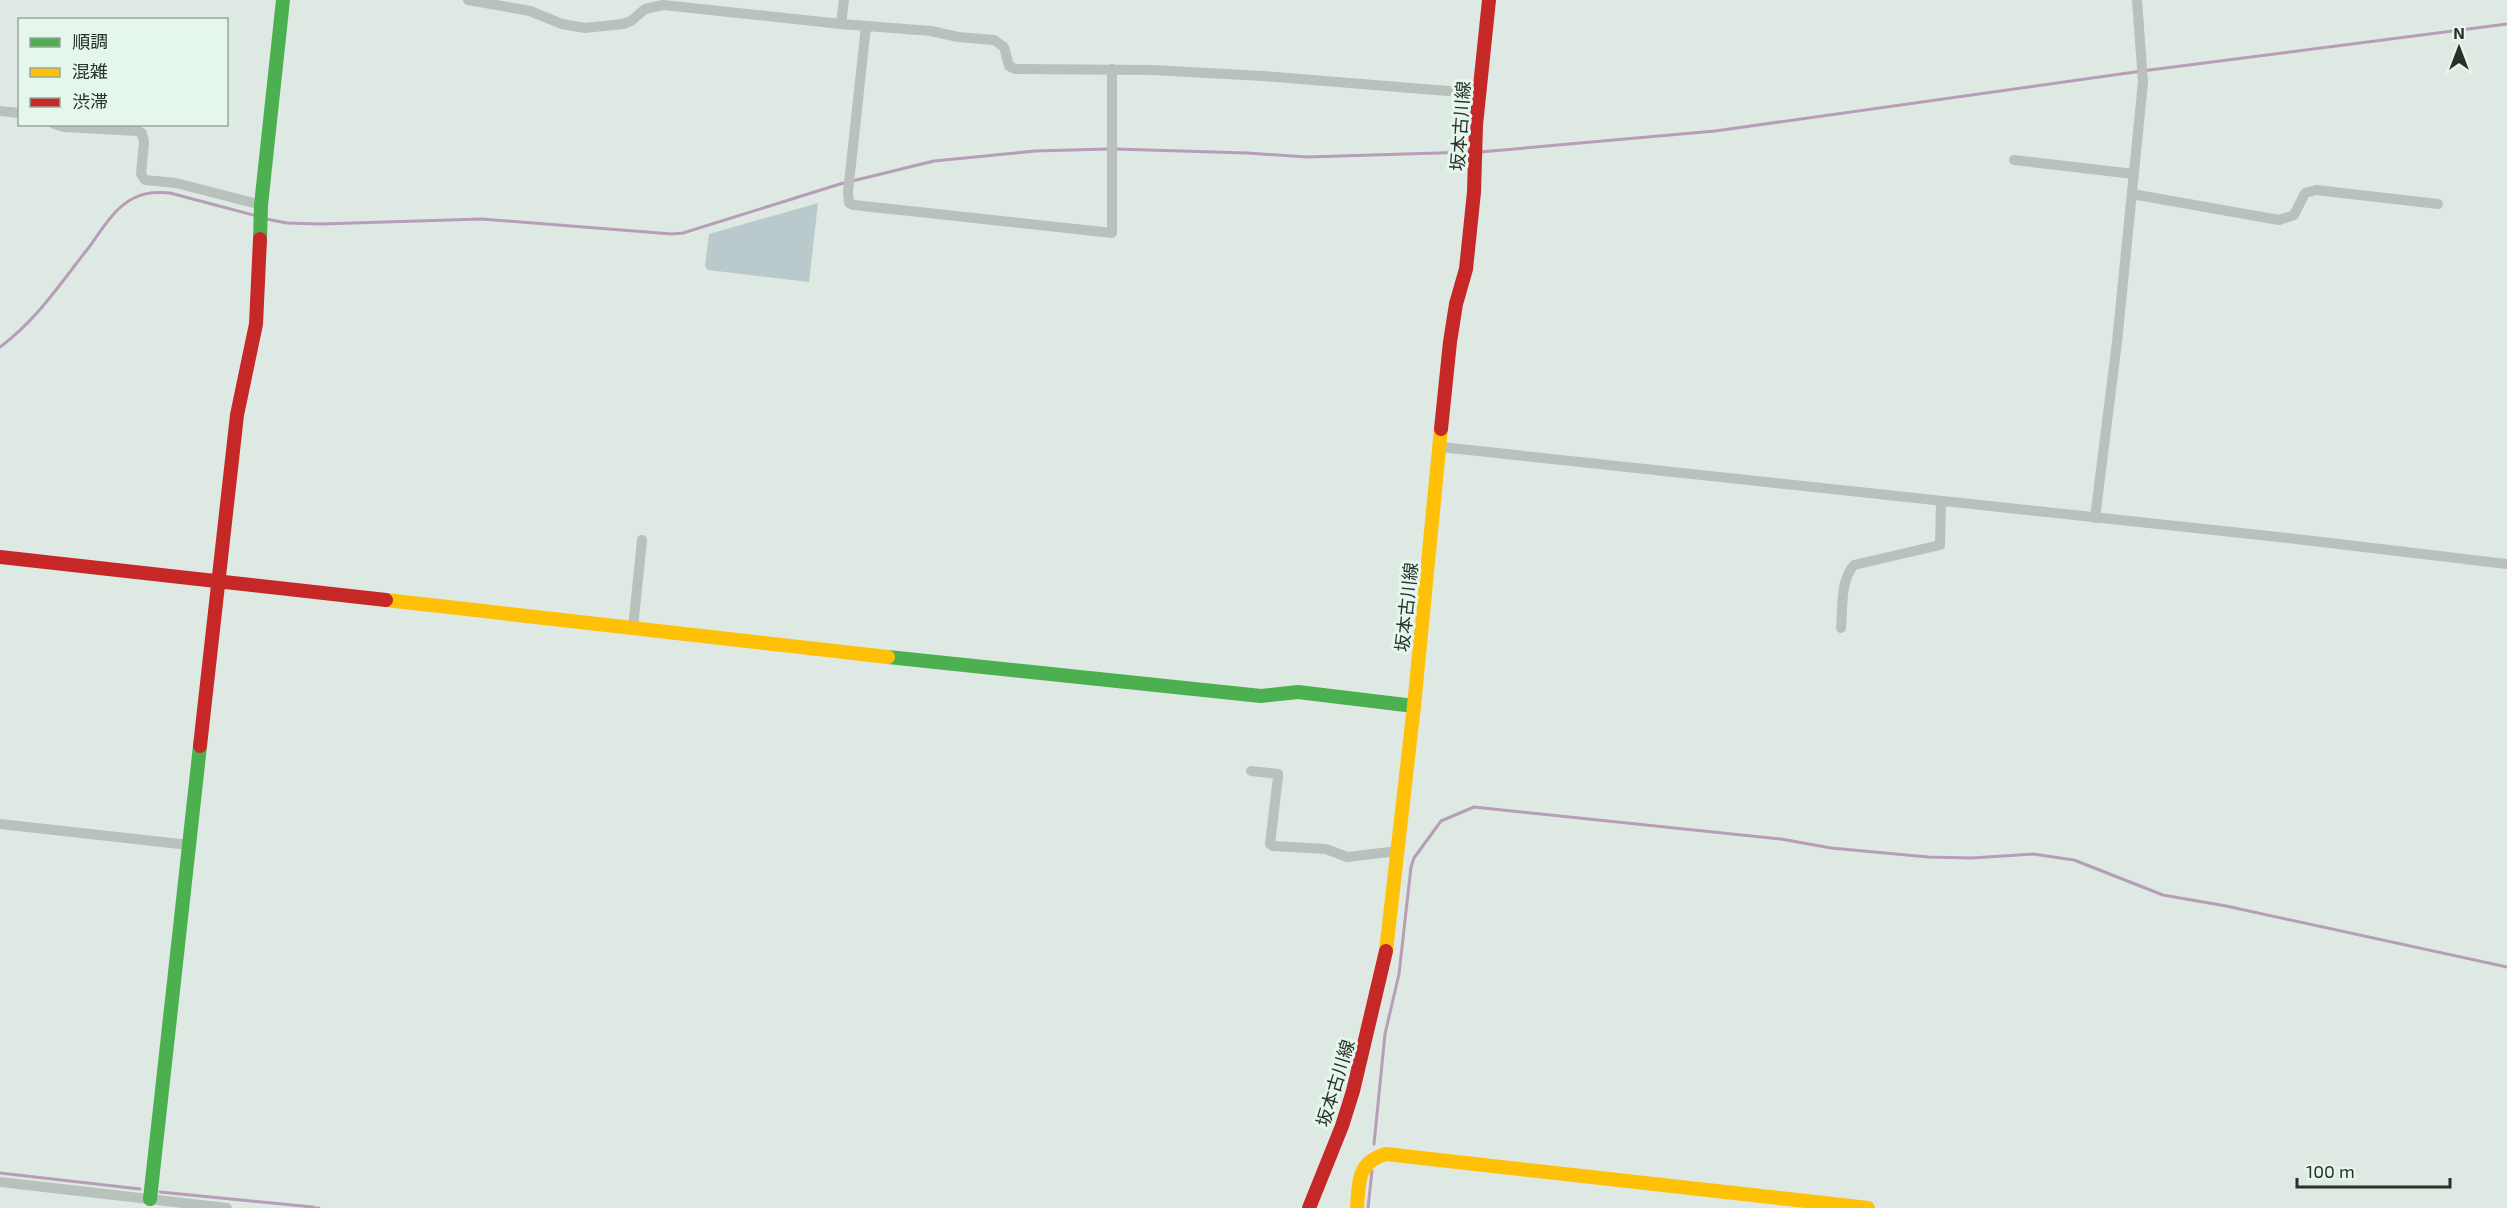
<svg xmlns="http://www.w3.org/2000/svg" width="2507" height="1208" font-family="'Exo 2','Noto Sans JP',sans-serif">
  <rect width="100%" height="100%" fill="#dee9e3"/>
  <path fill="#bacacc" d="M818,203l-9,79 -101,-12 -3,-4 4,-32z"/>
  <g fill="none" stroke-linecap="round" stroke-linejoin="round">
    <path stroke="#b79db8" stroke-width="3" d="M1115,149l132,4 60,4 164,-5
      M1480,152l235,-21 427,-60 365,-47
      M266,219l21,4 34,1 161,-5 190,15 11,-1 157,-49 94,-23 101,-10 73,-2
      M0,347c37,-27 62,-66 90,-101 12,-17 25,-39 44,-48 11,-6 24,-6 36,-5l87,23
      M1374,1144l11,-110 14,-60 12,-107 3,-9 27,-37 33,-14 307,32 50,9 97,9 44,1 61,-4 41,6 89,35 63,11 281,61
      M0,1173l140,16
      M160,1192l153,15
      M313,1208h6
      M1368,1208l4,-37"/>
    <path stroke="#b8c1bc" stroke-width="10" d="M468,0l62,11 32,13 23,4 38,-4 8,-3 14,-12 18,-4 178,19 90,7 27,6 36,3 10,7 5,19 6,3 137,1 111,6 197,16 19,9
      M841,24l3,-24
      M866,26l-18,166 1,11 5,2 258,28v-164
      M0,111l20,2
      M54,124l10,3 73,4 5,2 2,9 -3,32 4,6 31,3 85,22
      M2014,160l120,14
      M2132,194l147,26 15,-5 11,-22 11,-3 122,14
      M1441,447l847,91 219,26
      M2095,518l22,-176 26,-260 -6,-82
      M633,628l9,-88
      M1841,628c2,-21 -1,-47 13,-63l86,-20 1,-43
      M1251,771l27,3v3l-8,67 3,2 53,3 21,8 51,-6
      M0,824l189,21
      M0,1182l227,26"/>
    <path stroke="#4caf50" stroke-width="14" d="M260,239l1,-34 22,-205
      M888,657l373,39 37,-4 116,14
      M150,1199l50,-453"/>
    <path stroke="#ffc107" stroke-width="14" d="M386,600l502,57
      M1386,951l28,-245 27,-277
      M1357,1208c2,-26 0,-46 29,-54l482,54"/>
    <path stroke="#c62828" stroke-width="14" d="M1441,429l9,-87 6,-38 10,-35 8,-77 2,-67 13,-125
      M0,557l386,43
      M200,746l37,-331 19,-91 4,-85
      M1309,1208l33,-82 11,-35 33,-140"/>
  </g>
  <g text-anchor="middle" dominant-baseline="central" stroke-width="6" stroke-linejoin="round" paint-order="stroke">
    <g font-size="18" fill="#27312a" stroke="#e5f6ed">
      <text transform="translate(1460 126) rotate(-86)">坂本古川線</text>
      <text transform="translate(1406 607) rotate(-84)">坂本古川線</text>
      <text transform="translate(1335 1083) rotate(-73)">坂本古川線</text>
    </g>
  </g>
  <rect x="18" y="18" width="210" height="108" fill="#e5f6ed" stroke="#99a79f" stroke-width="1.5"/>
  <rect x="30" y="38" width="30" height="9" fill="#4caf50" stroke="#99a79f" stroke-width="1.5"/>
  <text x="72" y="48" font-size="18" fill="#27312a">順調</text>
  <rect x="30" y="68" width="30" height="9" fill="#ffc107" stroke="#99a79f" stroke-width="1.5"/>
  <text x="72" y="78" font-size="18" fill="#27312a">混雑</text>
  <rect x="30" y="98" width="30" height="9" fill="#c62828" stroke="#99a79f" stroke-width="1.5"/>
  <text x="72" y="108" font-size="18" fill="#27312a">渋滞</text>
  <g transform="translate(2459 48)" stroke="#e5f6ed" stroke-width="4.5" paint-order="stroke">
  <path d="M0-4.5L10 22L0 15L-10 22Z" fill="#27312a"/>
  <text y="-9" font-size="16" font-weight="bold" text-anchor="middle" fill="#27312a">N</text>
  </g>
  <path d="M2297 1178v9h153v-9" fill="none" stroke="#27312a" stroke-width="3"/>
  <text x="2306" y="1178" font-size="18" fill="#27312a" stroke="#e5f6ed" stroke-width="4.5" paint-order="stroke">100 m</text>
</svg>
